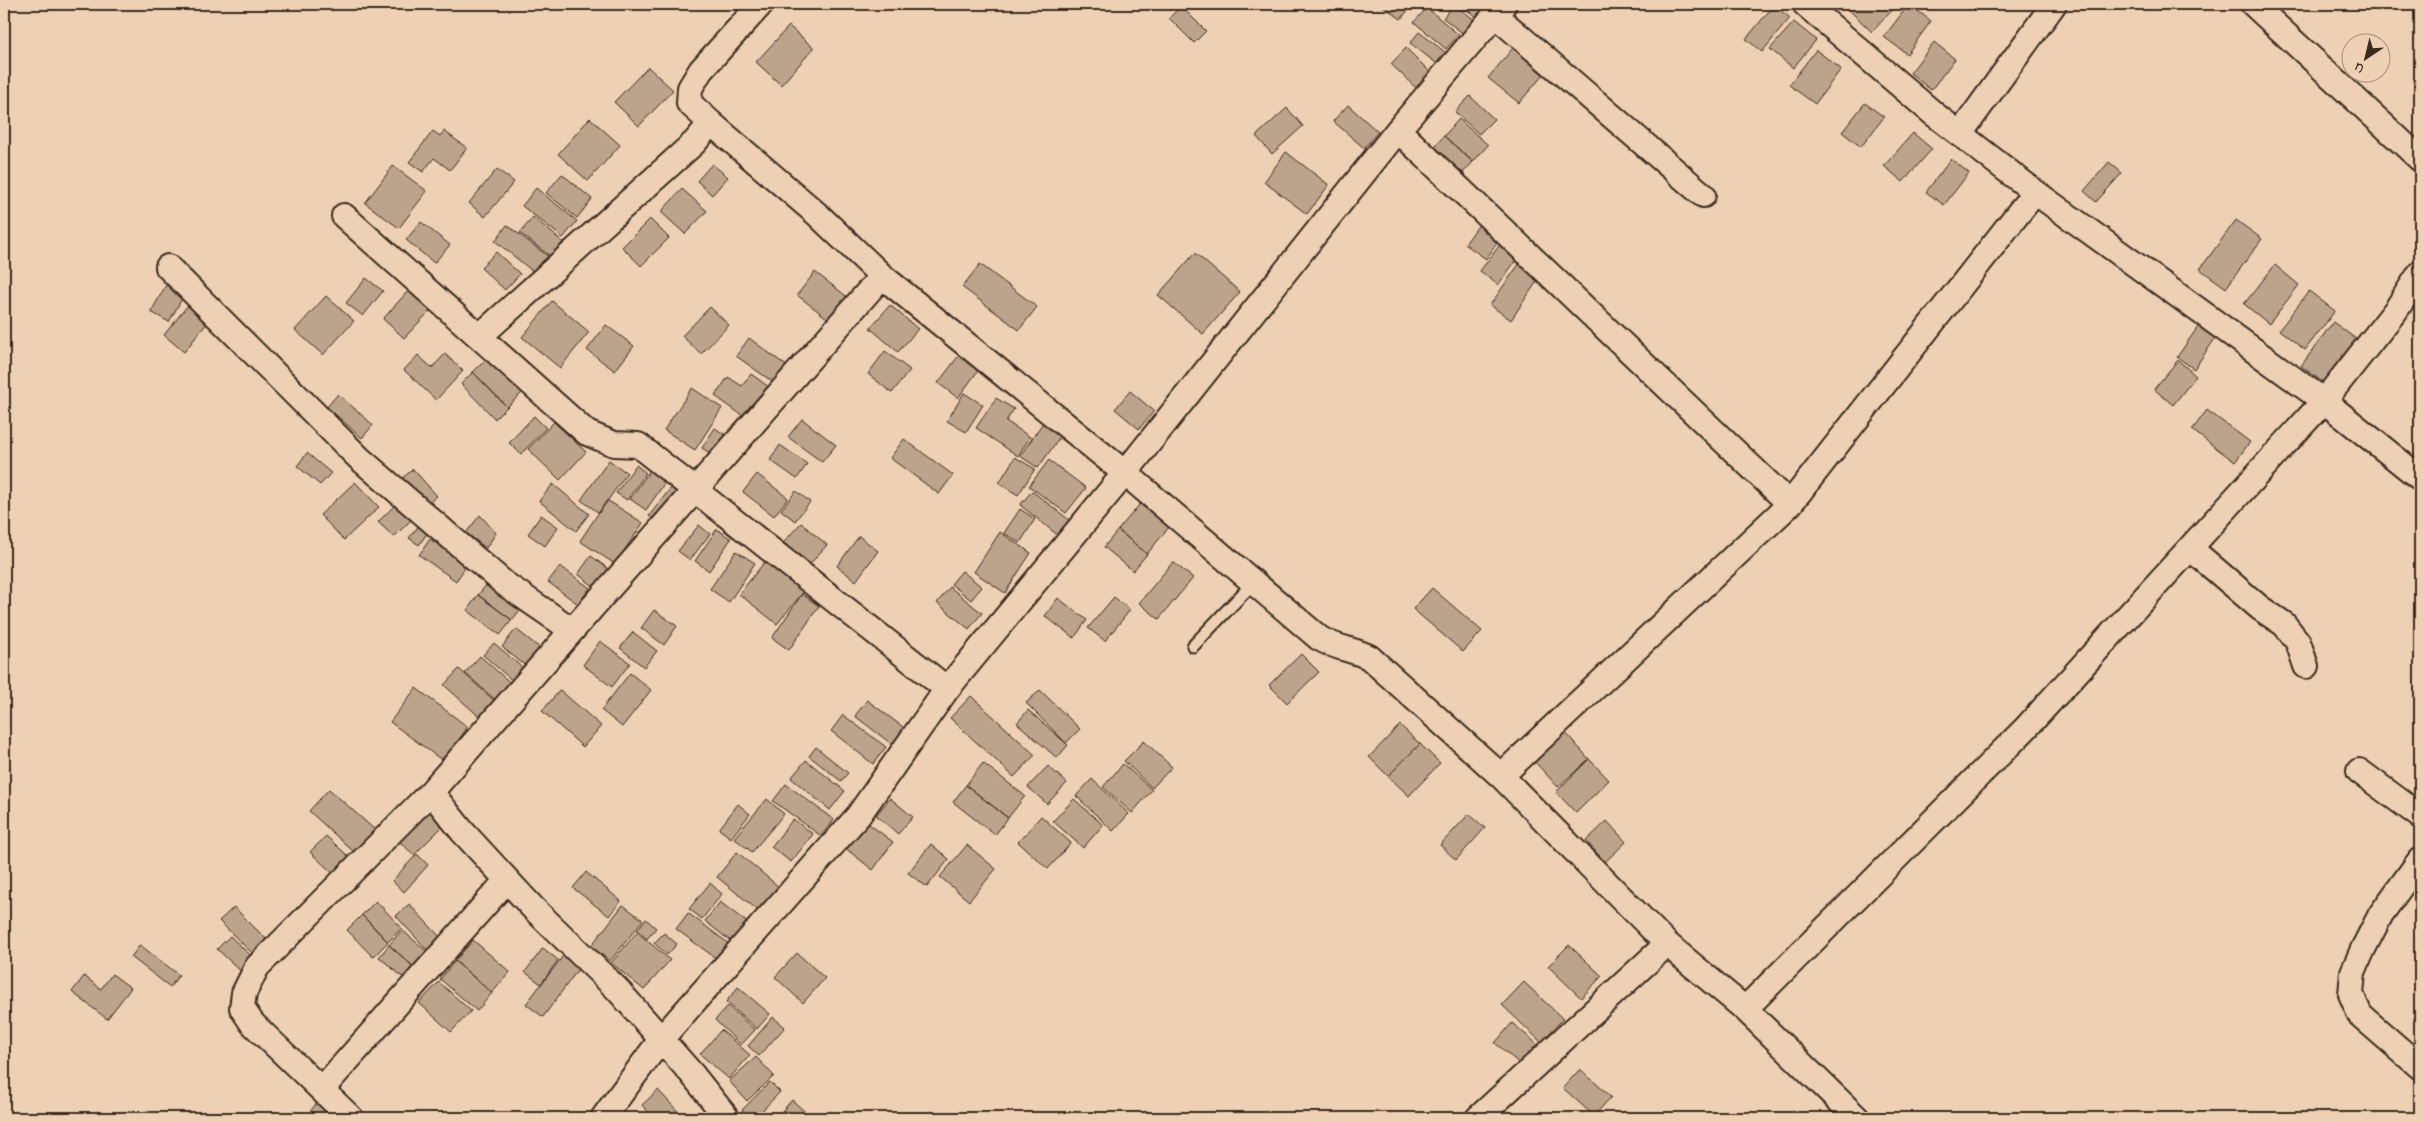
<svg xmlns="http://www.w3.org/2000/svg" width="2424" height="1122" font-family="'Indie Flower',sans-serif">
  <rect width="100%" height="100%" fill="#eed1b5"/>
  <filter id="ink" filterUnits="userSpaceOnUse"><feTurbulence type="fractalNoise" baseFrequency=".02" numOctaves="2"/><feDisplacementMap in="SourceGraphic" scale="10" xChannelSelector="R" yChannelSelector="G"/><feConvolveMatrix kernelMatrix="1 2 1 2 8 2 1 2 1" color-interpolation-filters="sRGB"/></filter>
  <g filter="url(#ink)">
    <path fill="#bca38b" stroke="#3b2a1e" d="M730,4h15l-6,7z
      M1380,4h33l-12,15z
      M1454,4l22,17 -11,14 -22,-17z
      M1459,4h30l-11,14z
      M1842,4h13l-6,6z
      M1855,4h38l3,2 -24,26 -23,-22z
      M1909,4l22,17 -24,33 -23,-17z
      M1774,5l16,13 -28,34 -16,-13z
      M1181,6l25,25 -12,12 -25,-25z
      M1427,8l32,27 -13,14 -32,-27z
      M1794,22l22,18 -23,28 -23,-19z
      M789,26l25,22 -33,37 -25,-23z
      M1419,32l30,23 -9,11 -30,-23z
      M1934,42l21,17 -24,31 -21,-17z
      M1406,48l29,29 -15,15 -29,-28z
      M1513,48l31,26 -25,29 -31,-25z
      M1816,50l25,19 -26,35 -26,-19z
      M648,67l25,23 -34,36 -25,-24z
      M1470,96l24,23 -15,15 -24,-22z
      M1865,103l19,14 -23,30 -19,-15z
      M1348,105l30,27 -14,16 -31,-27z
      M1287,108l16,18 -31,28 -16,-18z
      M590,118l30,27 -32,36 -30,-27z
      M1459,119l29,26 -15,17 -29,-26z
      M433,131l7,5 4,-5 23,17 -17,22 -16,-12 -11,14 -14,-10z
      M1913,133l19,16 -29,33 -19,-16z
      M1444,136l29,26 -10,11 -29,-26z
      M1286,152l43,33 -22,29 -43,-32z
      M1951,159l18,14 -25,32 -18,-13z
      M2109,162l13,11 -26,29 -12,-11z
      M712,164l16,13 -16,18 -15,-14z
      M393,166l34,25 -28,37 -34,-25z
      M497,169l17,13 -29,35 -16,-14z
      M562,174l30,25 -15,19 -31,-25z
      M536,188l41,33 -14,17 -41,-32z
      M682,189l25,22 -22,23 -24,-22z
      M533,217l30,25 -12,15 -31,-24z
      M650,219l19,19 -28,28 -19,-19z
      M1483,219l21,14 -18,26 -21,-15z
      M2236,220l26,19 -36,49 -26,-19z
      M421,222l29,23 -16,18 -28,-23z
      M507,225l42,32 -13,17 -41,-33z
      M1502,242l18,13 -22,30 -18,-14z
      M496,252l24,22 -15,16 -24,-22z
      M1195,253l45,39 -37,42 -45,-39z
      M1522,260l20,14 -31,46 -21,-15z
      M980,264l57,43 -18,23 -57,-43z
      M2275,265l24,20 -30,39 -25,-20z
      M815,272l39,30 -18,23 -39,-30z
      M366,278l17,13 -20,25 -17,-13z
      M166,285l18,10 -15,27 -18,-10z
      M408,291l22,20 -26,27 -21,-19z
      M2309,291l26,20 -30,39 -26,-20z
      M326,296l28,25 -31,34 -28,-25z
      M552,301l37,31 -29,36 -38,-31z
      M188,305l20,17 -24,30 -20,-17z
      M890,305l28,24 -20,23 -28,-24z
      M710,307l19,18 -28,29 -19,-18z
      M2333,322l27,20 -32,44 -27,-20z
      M2200,324l17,12 -23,33 -17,-12z
      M606,325l28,21 -19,25 -28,-21z
      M749,338l43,32 -12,17 -44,-31z
      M885,351l25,19 -18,23 -24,-19z
      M445,354l18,17 -27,29 -32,-30 14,-15 14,13z
      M492,354l34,35 -19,18 -34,-35z
      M960,354l20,14 -22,30 -20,-15z
      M2178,360l18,16 -23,29 -19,-16z
      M473,372l34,35 -12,12 -34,-35z
      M751,374l22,16 -23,31 -35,-25 13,-19 14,9z
      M692,388l30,20 -27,42 -31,-20z
      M1130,391l24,20 -15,18 -24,-20z
      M964,393l19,12 -17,27 -19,-11z
      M338,394l35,31 -11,13 -35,-31z
      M996,398l18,11 -8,12 24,16 -12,19 -42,-28z
      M2207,410l43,32 -15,20 -43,-32z
      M534,416l12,12 -25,26 -12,-11z
      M802,419l34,26 -14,17 -34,-25z
      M1044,421l18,13 -24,34 -18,-12z
      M554,422l32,30 -26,28 -32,-31z
      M715,428l15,10 -13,20 -15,-10z
      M904,439l49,36 -14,19 -49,-36z
      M780,445l27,19 -10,15 -27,-19z
      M307,453l24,20 -11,12 -23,-19z
      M1015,457l20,12 -17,26 -19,-12z
      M609,460l18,13 -28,40 -18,-13z
      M1049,460l37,28 -20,25 -37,-27z
      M636,465l10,8 -19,27 -11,-7z
      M653,466l16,11 -23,33 -16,-11z
      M413,469l24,27 -14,12 -24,-27z
      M757,474l31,24 -14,18 -31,-24z
      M355,482l24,25 -35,33 -24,-25z
      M553,484l36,30 -13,17 -37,-30z
      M673,485l8,6 -24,31 -8,-6z
      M796,491l14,11 -15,19 -14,-11z
      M1032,491l40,31 -12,15 -40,-32z
      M607,500l36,23 -28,41 -35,-23z
      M396,504l15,16 -17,17 -16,-15z
      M1140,504l29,23 -22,27 -29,-24z
      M1020,509l15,10 -15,24 -16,-10z
      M718,513l22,17 -7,8 -21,-18z
      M480,515l16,18 -10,15 -20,-15z
      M541,515l17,12 -13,19 -17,-12z
      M421,523l9,6 -11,16 -10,-7z
      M801,523l26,22 -19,21 -26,-22z
      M699,525l11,9 -20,26 -12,-9z
      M717,529l14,10 -22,32 -14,-10z
      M1118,530l29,24 -14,17 -29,-24z
      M1000,532l31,21 -26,40 -31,-21z
      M859,536l19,15 -22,30 -19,-15z
      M430,539l37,26 -11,16 -37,-26z
      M736,551l19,12 -26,39 -19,-13z
      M771,554l39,30 -33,40 -38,-30z
      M591,556l23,17 -14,18 -22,-17z
      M1173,562l20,16 -34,41 -20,-16z
      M560,566l30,22 -12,16 -30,-22z
      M962,571l20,16 -11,13 -20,-16z
      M487,584l33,26 -8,10 -34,-25z
      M950,587l32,26 -13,16 -32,-26z
      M1432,588l50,43 -19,21 -50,-43z
      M802,594l17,12 -30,44 -17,-12z
      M478,595l34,25 -12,15 -33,-25z
      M1114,597l16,13 -25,31 -17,-13z
      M1058,598l29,22 -13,18 -29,-22z
      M654,610l23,16 -13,19 -23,-17z
      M516,629l30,24 -14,18 -30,-24z
      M633,632l24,19 -13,16 -24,-19z
      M600,641l30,22 -18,24 -29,-22z
      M494,643l31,27 -11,12 -31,-27z
      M1301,654l18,18 -32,31 -18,-18z
      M480,656l35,31 -15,17 -35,-31z
      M459,669l38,34 -15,16 -38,-34z
      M630,673l21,17 -29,37 -21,-17z
      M416,688l52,39 -25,34 -53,-39z
      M560,690l41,36 -18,21 -41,-36z
      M1040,690l40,39 -14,14 -40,-40z
      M971,696l64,59 -21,22 -64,-59z
      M867,700l40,30 -13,16 -39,-30z
      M1028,710l40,35 -11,13 -40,-35z
      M843,715l43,32 -13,17 -42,-33z
      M1400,725l20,19 -32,32 -19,-19z
      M1565,732l24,27 -31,28 -24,-26z
      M1144,741l28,26 -20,21 -28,-27z
      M1420,744l20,19 -31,33 -21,-20z
      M816,747l32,26 -7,8 -32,-25z
      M1589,759l20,21 -33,33 -20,-21z
      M806,760l39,31 -15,19 -39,-32z
      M983,763l42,33 -17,22 -42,-33z
      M1123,764l29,26 -20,23 -29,-26z
      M1048,766l19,17 -20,21 -19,-17z
      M1092,779l37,35 -16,17 -37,-35z
      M786,784l48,36 -13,16 -48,-35z
      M966,785l42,33 -13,17 -42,-33z
      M329,789l46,41 -20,23 -46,-42z
      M890,798l23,19 -15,17 -22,-19z
      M767,799l17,15 -32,38 -18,-14z
      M1074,799l29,26 -20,23 -30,-27z
      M738,804l12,10 -19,24 -12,-9z
      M431,810l14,14 -31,31 -14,-13z
      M1469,814l16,14 -29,32 -16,-15z
      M1041,816l30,27 -23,26 -30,-27z
      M793,819l20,15 -22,28 -20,-15z
      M865,821l28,21 -20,28 -28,-22z
      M1607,821l19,21 -21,20 -19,-21z
      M326,836l31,28 -16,17 -31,-29z
      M931,844l18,15 -22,28 -19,-14z
      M967,845l29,24 -27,32 -29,-24z
      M737,852l48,40 -20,24 -48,-39z
      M417,854l11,11 -24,27 -12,-11z
      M586,872l35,29 -12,15 -36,-28z
      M710,883l12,11 -20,25 -13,-10z
      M376,901l26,27 -14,14 -26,-27z
      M720,902l33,25 -15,20 -33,-26z
      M409,904l33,35 -13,13 -33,-36z
      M623,905l20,15 -33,41 -19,-15z
      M234,907l32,32 -14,14 -33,-32z
      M688,913l44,33 -11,16 -45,-33z
      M362,915l26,27 -15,15 -26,-27z
      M646,919l10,9 -9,11 -10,-9z
      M402,930l28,24 -14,15 -27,-24z
      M637,932l33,28 -26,30 -33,-27z
      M664,933l13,11 -10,11 -13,-12z
      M230,936l30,28 -13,13 -30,-28z
      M473,940l37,32 -18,21 -37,-32z
      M140,945l39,30 -9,12 -39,-30z
      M389,945l27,24 -10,11 -27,-23z
      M1569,945l33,31 -21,22 -33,-32z
      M543,948l15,12 -17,24 -16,-12z
      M797,953l28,25 -22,25 -28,-26z
      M563,956l16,12 -36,49 -17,-13z
      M455,961l37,32 -15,18 -37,-32z
      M112,974l19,14 -24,31 -35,-27 12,-16 17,13z
      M439,982l32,29 -20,21 -32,-29z
      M1524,982l39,37 -22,23 -39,-37z
      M738,987l32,27 -13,15 -31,-27z
      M728,1006l27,24 -14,15 -26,-25z
      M773,1017l12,10 -26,29 -11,-10z
      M1512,1023l25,21 -17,20 -25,-21z
      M721,1030l29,25 -21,24 -29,-25z
      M756,1057l18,19 -27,25 -18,-20z
      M1580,1069l31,28 -17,19 -31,-28z
      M770,1082l10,10 -25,26h-4l-9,-8z
      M658,1090l26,28h-30l-12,-13z
      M319,1100l23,18h-37z
      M792,1100l20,18h-36z
      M286,1111l9,7h-15z"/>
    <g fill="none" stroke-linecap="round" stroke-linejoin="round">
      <g stroke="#3b2a1e" stroke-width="15">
        <path id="lane" d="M1193,646l61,-64"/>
      </g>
      <g stroke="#3b2a1e" stroke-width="28">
        <path id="street" d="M1805,4l129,110 101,78 289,209 96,77
          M2253,4l167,155
          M1495,15l208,180
          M711,123l-22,-20 1,-15 11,-18 60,-66
          M1398,130l392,374
          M1960,134l94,-130
          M344,216l243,217 27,11 24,1 309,244
          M168,267l191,191 146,126 67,46
          M480,336l215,-194 16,-19 107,92 64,61 243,197 194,165c16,10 33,11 50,19l132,119 166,168 78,65 112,109
          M2190,548l70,60 24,16 14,18 8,24
          M2359,771l61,45
          M1501,776l289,-272 245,-312
          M2420,860l-39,54 -18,35 -10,23 -2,22 9,21 60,52
          M1745,1009l280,-280 299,-328 72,-91 24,-37
          M322,1089l185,-209
          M351,1118l-99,-95 -10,-15 2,-15 13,-26 174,-175
          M603,1118l59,-80 196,-222 89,-127 178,-216 273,-343 106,-126
          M727,1118l-35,-44 -75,-85 -84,-81 -71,-77 -31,-39 451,-516
          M1478,1118l189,-174"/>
      </g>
      <use href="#lane" stroke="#eed1b5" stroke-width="11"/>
      <use href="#street" stroke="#eed1b5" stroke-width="24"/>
    </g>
  </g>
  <rect width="2424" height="1122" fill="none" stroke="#eed1b5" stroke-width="20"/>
  <rect x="10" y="10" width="2404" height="1102" fill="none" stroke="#3b2a1e" stroke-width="2" filter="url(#ink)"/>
  <g transform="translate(2366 58) rotate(215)"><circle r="24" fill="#eed1b5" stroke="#a68e79"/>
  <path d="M0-4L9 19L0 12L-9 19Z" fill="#3b2a1e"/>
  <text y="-8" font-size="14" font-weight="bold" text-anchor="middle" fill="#3b2a1e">U</text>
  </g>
</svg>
